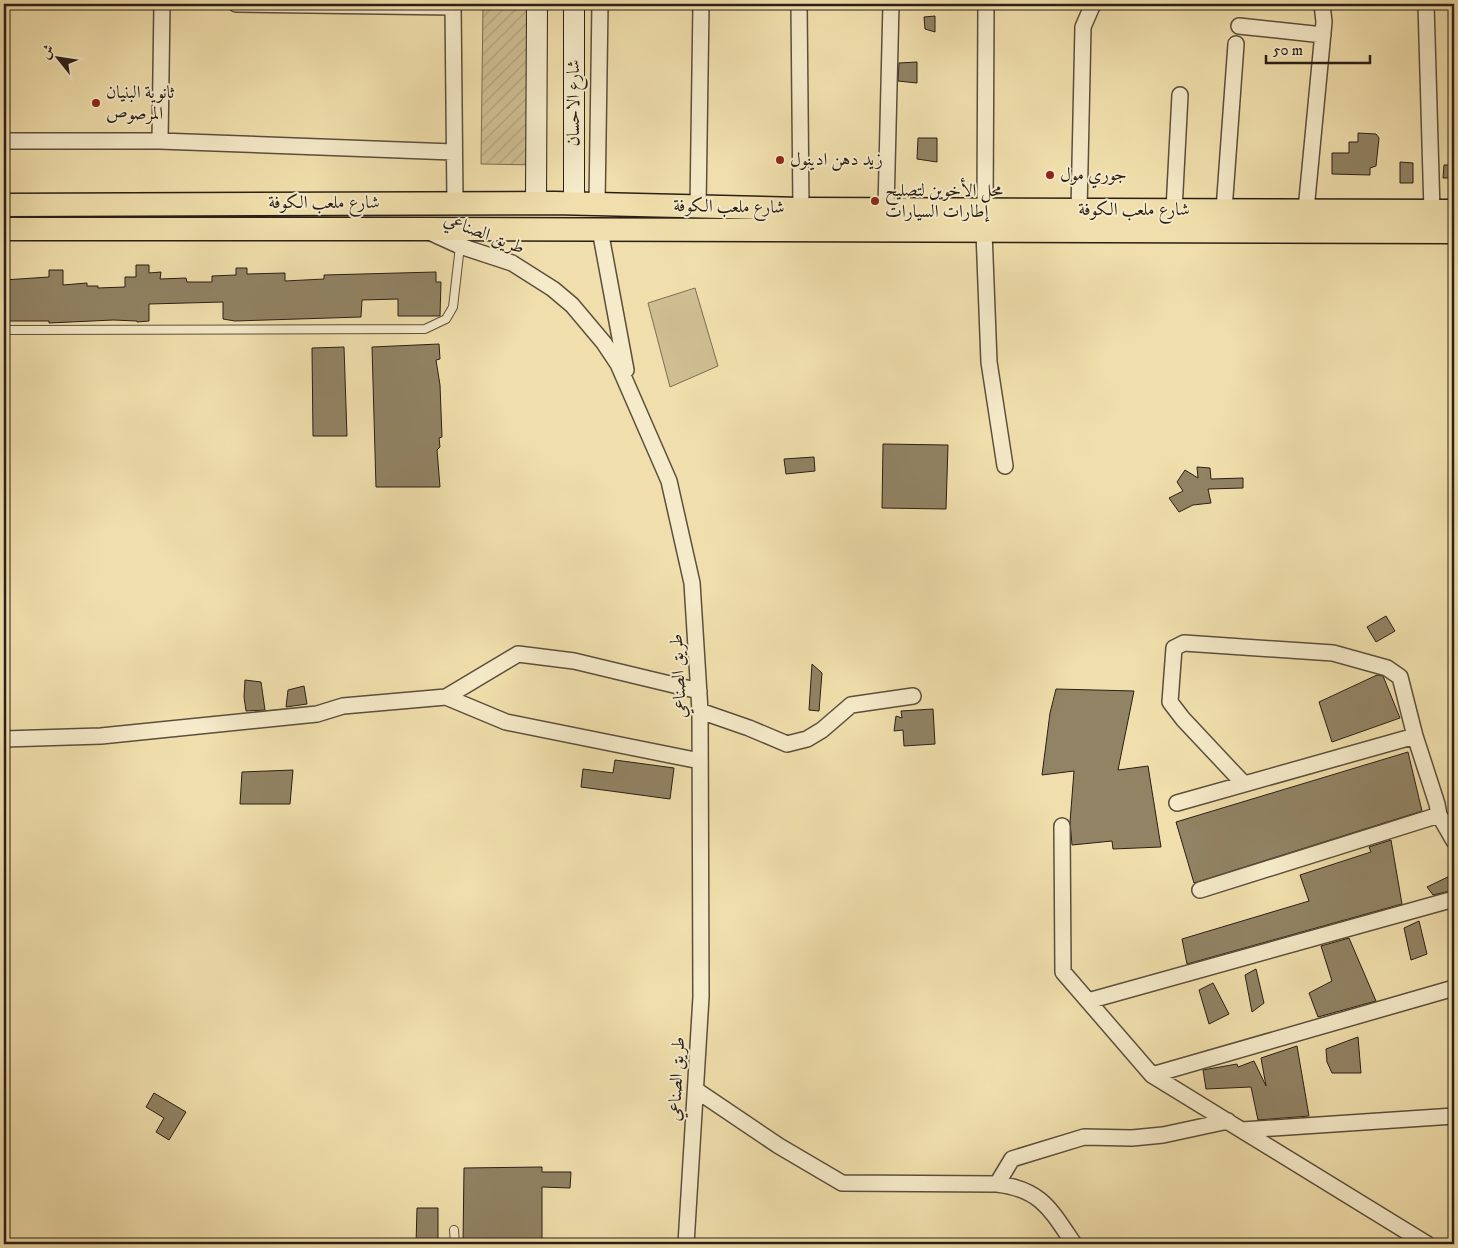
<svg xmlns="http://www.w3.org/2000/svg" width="1458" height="1248" font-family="'IM FELL DW Pica',Amiri,serif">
  <defs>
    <pattern id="garden-furrows" width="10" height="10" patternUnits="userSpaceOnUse" patternTransform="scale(1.25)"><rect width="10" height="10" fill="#cebe92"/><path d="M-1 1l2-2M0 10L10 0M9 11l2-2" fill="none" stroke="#b1a37d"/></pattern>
  </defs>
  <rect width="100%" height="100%" fill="#f0dfac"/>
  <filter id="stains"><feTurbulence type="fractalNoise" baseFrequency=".004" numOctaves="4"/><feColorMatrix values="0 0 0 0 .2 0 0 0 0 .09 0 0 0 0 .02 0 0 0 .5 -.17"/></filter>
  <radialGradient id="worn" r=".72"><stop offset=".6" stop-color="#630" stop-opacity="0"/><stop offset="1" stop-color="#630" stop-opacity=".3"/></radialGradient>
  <path fill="url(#garden-furrows)" stroke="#7c6e54" d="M483,4h56l1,161 -59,-1z"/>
  <path fill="#cebe92" stroke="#7c6e54" d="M695,288l23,78 -48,21 -22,-84z"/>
  <path fill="#918364" stroke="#2a1f16" d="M935,16v16l-10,-3 -1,-12z
    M917,62v21l-19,-2 1,-18z
    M1358,133l18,1 3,4 -3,28 -6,2v7l-38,-1v-21h17v-11h9z
    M918,138h19v24l-20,-3z
    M1400,162l13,1v20h-13z
    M1444,165h10v13h-11z
    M136,265h13v8l12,-1 -1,7 26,-1 1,4h25v-6l24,-1v-7h11v6l38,-1v8l39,-2v-4l112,-3v10h5l-1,34h-42v-17l-36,1 -1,17 -126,4 -12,-2v-17l-74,2v17l-12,1v-1l-24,-1 -64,3v-2h-45v-41l45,-3v-7h14v15l24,-2v3h11v2l27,-1v-10h11z
    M439,344l1,15 -4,1 4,25 2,52 -3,1 1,9 -3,3 3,37h-64l-4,-140z
    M344,347l3,89h-34l-1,-88z
    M883,444l65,1 -2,64 -64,-1z
    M814,457l1,14 -29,3 -2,-15z
    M1197,467l13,1 1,11 32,-1v10l-35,1 3,14 -18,2 -14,7 -10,-14 14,-7 -6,-9 8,-12 13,8z
    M1386,616l9,15 -19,11 -9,-15z
    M812,664l10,9 -3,38 -10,-1z
    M1377,675l6,1 17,42 -68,24 -13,-40z
    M245,680l16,2 4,28 -19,1 -2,-14z
    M304,686l3,18 -21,3 2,-17z
    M1056,689l78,2 -16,79 30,-4 13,81 -48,2 -1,-8 -40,4 -2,-23 4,-51 -32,4 8,-62z
    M933,709l2,35 -31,2 -1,-16 -9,1 2,-15 6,2 -1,-7z
    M1408,752l14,59 -228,72 -18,-61z
    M615,760l59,8 -4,31 -89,-12 2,-18 30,4z
    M293,770l-3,34h-50l2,-32z
    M1391,840l11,64 -215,60 -5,-25 127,-38 -9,-26 71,-23 -2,-5z
    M1454,874v16l-21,5 -6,-8z
    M1419,921l8,33 -16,6 -7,-32z
    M1349,938l27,63 -58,16 -9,-24 23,-12 -11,-35z
    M1256,969l8,34 -12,9 -7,-37z
    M1213,983l16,31 -20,10 -10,-34z
    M1358,1037l3,36h-29l-5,-11 -1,-13z
    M1297,1046l12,70 -51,4 -7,-33 -45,2 -3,-19 34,-6 1,3 16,-6 12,25 -5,-28z
    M154,1093l32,19 -17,28 -13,-8 8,-14 -18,-11z
    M542,1167v5h29l-1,16 -28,-1v57h-79l1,-76z
    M417,1208h21v36h-22z"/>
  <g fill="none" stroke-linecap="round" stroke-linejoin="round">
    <g stroke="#5c4f3c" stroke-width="10">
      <path id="lane" d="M4,330l421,-1 21,-10 7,-12 7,-61
        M454,1230l1,14"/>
    </g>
    <g stroke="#5c4f3c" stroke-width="18">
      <path id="street" d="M236,4l217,3
        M453,4l2,198
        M799,4l2,205
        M1426,4l6,207
        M1239,26l84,9
        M4,141h156l293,11
        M160,141l2,-137
        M597,203l3,-199
        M698,207l3,-203
        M886,208l5,-204
        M985,209l1,-205
        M1079,210l4,-183 10,-23
        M1174,210l6,-115
        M1224,210l12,-166
        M1306,210l18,-188 -2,-18
        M600,230l26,140
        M427,231l33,15 52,17 41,26 19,16 32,38 14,21 51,117 23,102 8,128 1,286 -15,247
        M984,232l5,130 16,104
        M446,697l72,-43 56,7 125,30
        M700,711l49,17 38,16 20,-5 15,-9 29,-25 62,-9
        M4,739l97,-3 216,-22 26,-8 103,-9 60,25 194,39
        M1244,784l-61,-65 -13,-17 4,-54 10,-5 149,10 54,15 13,9 15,59 22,68 2,11 15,26
        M1177,803l238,-67
        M1062,826l1,146 89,103 275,169
        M1200,890l239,-75
        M1088,1001l366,-102
        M1152,1075l302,-87
        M696,1090l83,56 63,37 155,1c44,5 54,26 77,60
        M1242,1130l212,-14
        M997,1184l15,-25 72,-22 48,1 31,-3 65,-14"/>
    </g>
    <g stroke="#2a1f16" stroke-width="22">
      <path id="secondary" d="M536,203l1,-199
        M574,203v-199"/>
    </g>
    <g stroke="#2a1f16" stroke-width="25">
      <path id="primary" d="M4,205l550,-2 247,6 653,2
        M4,229h418l1032,3"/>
    </g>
    <use href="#lane" stroke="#f5eac9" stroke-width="8"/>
    <use href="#street" stroke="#f5eac9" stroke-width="15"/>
    <use href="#secondary" stroke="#f5eac9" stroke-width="20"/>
    <use href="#primary" stroke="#f0dfac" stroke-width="22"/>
  </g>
  <g fill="#8f2418" stroke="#f5eac9" stroke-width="2">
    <circle cx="96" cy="103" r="5"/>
    <circle cx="780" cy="160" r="5"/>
    <circle cx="1050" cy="175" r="5"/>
    <circle cx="875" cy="201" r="5"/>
  </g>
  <g text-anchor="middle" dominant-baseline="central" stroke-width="4" stroke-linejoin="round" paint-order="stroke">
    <g font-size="18" fill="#2a1f16" stroke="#f5eac9" text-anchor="start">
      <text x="106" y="93">ثانوية البنيان<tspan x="106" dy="21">المرصوص</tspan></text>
      <text x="790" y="160">زيد دهن ادينول</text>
      <text x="1060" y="175">جوري مول</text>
      <text x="885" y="191">محل الأخوين لتصليح<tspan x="885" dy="21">إطارات السيارات</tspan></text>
    </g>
    <g font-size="18" fill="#2a1f16" stroke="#f5eac9">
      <text transform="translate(574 103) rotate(-90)">شارع الاحسان</text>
      <text x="324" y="203">شارع ملعب الكوفة</text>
      <text transform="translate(729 207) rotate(1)">شارع ملعب الكوفة</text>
      <text x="1134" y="210">شارع ملعب الكوفة</text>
      <text transform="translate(484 234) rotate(21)">طريق الصناعي</text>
      <text transform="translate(679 676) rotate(-93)">طريق الصناعي</text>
      <text transform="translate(677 1079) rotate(-87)">طريق الصناعي</text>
    </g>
  </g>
  <rect width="1458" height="1248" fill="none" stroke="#f0dfac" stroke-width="20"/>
  <rect x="5" y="5" width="1448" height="1238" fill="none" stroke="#2a1f16" stroke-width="2.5"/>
  <rect x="10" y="10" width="1438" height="1228" fill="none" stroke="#2a1f16"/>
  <g transform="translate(58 58) rotate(300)" stroke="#f5eac9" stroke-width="4" paint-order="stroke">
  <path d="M0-4L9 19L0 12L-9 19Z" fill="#2a1f16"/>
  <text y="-8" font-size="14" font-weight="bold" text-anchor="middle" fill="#2a1f16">ش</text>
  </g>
  <path d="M1266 55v8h104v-8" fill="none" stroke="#2a1f16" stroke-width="2.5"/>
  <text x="1273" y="55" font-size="15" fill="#2a1f16" stroke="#f5eac9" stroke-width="4" paint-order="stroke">50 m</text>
  <rect width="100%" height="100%" filter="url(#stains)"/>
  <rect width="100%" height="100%" fill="url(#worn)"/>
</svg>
